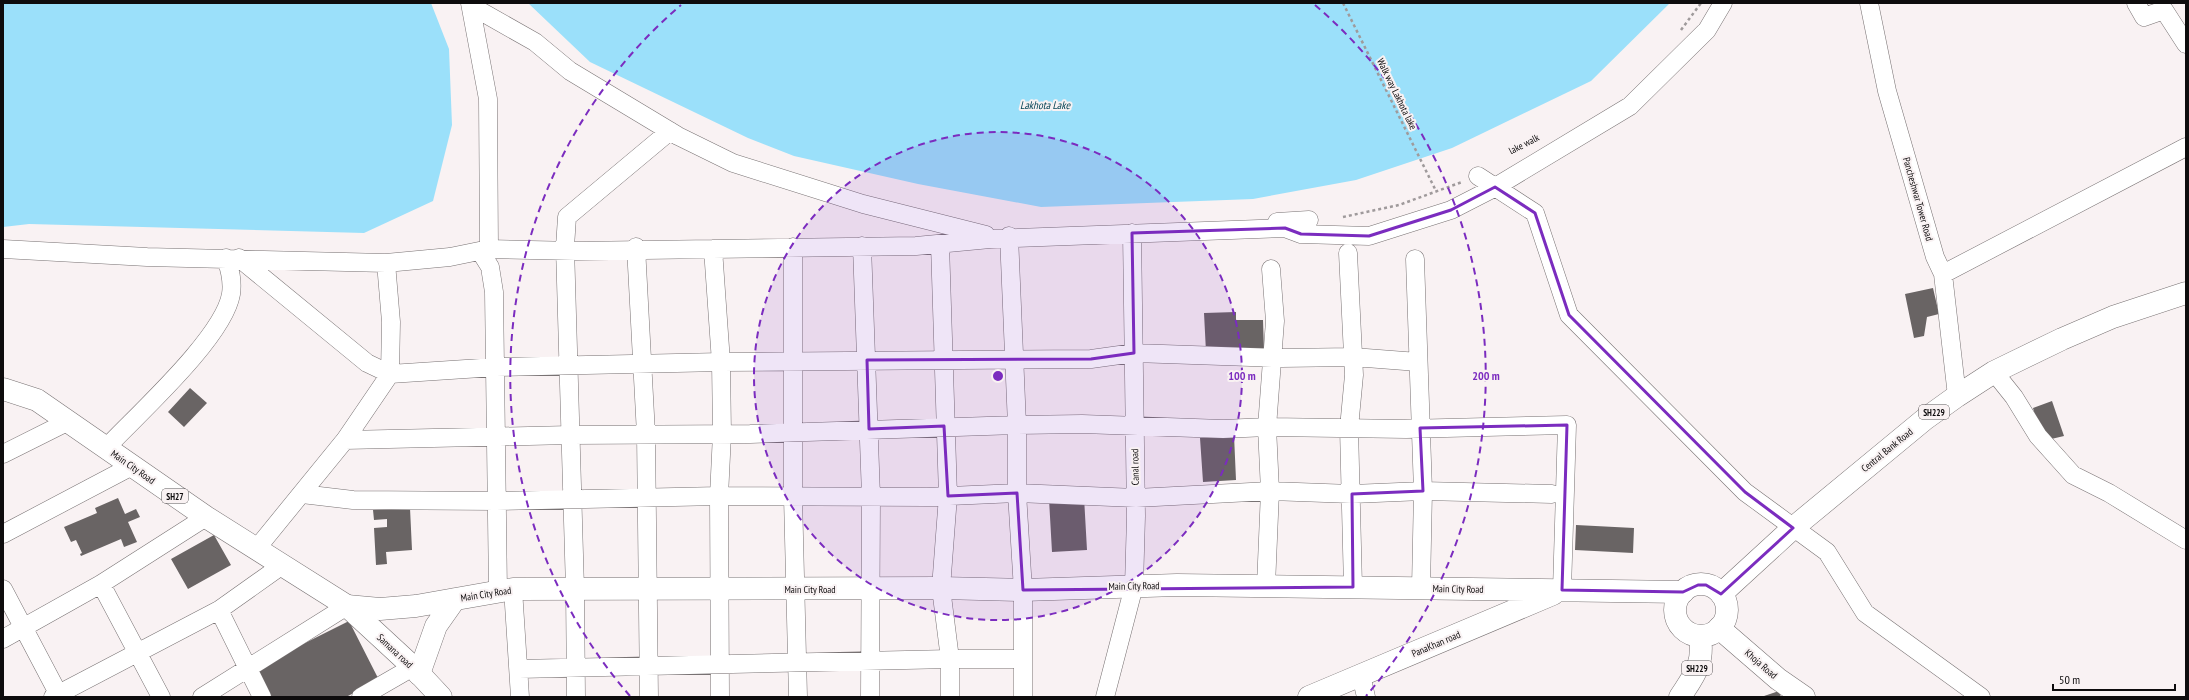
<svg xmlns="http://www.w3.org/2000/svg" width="2189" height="700" font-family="'PT Sans Narrow',sans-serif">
  <rect width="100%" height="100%" fill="#f9f2f3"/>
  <path fill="#9be0fa" d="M3,3h428l18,46 3,76 -19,76 -69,32 -335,-9 -26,3z
    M528,3h1142l-79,78 -139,67 -96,32 -103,19 -212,8 -123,-23 -124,-28 -46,-18 -158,-76z"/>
  <path fill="#696464" d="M1933,288l6,26 -12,3 -3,19 -10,2 -9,-44z
    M1236,312v8h27l1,30 -58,2 -2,-39z
    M190,388l17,15 -23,24 -16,-15z
    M2052,401l12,35 -17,4 -7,-8 -7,-24z
    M1234,435l2,45 -33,2 -3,-44z
    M1084,497l3,53 -35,2 -3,-53z
    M118,498l7,16 11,-5 4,8 -12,5 9,20 -13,5 -3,-8 -40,17 -1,-2 2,-1 -6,-13 -5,2 -7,-15 33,-14 -2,-5z
    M410,508l2,42 -26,2 1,12 -11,1 -2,-37 13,-1v-8l-13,1 -1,-10z
    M1576,525l58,3 -1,25 -58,-3z
    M214,535l17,30 -43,24 -17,-30z
    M349,621l30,59 -33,17h-76l-15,-29z
    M1779,691l2,6h-20z"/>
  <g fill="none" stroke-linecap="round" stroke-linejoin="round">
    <g stroke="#787273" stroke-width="19">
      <path id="street" d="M470,3l18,96 1,150
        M1869,3l18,88 48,166 8,17 14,122
        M2136,3l8,14 20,-7 22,34
        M482,12l53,30 35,29 108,65 55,27 130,41 123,31
        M1478,176l57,37 34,102 176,177 82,60 38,61 116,84
        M1277,222l32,-2
        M1009,236l8,189v68l6,97v107
        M940,244l8,252 -7,92 9,71v38
        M862,246l9,250 -1,201
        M636,247l10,187 3,263
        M793,247v250l5,200
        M3,249l144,8 239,6 64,-6 39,-8 87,2 340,-5 74,-7 295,-11 16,6 68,2 82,-26 41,-21 138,-83 77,-76 16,-27
        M713,249l8,113 1,72 -3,62 1,201
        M480,251l10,16 4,25 4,300
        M1348,253l6,122 -5,53 4,159
        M239,258l128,105 23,11 106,-7 225,-5 370,-3 43,-6 147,5 72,-1 65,5
        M1415,259l8,232 -2,97
        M1943,274l243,-127
        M1994,372l20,25 24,39 35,39 36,18 77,47
        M345,440l225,-5 180,-1 267,-9 65,-1 141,5 44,-2 139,2 161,-4 -5,165
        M106,448c32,-34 118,-111 125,-154 2,-13 -1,-24 -5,-36
        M3,454l66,-33
        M302,494l51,6 143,1 223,-5 208,1 90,-4 119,5 134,-7 82,3 71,-3 129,3
        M3,534l129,-68
        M257,548l88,-108 45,-66 1,-52 -5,-59
        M101,584l60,113
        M1266,586l4,-95 -3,-64 8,-106 -4,-52
        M3,589l57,108
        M513,589l7,108
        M219,610l43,87
        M3,639l98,-55 105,-67
        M519,669l431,-10h73
        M1361,675l5,22
        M53,697l166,-87 62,-44
        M202,697l145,-91
        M361,697l52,-30
        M576,697l-1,-108 -10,-342 2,-30 103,-86
        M1105,697l29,-111 2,-70 -4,-283"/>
    </g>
    <g stroke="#787273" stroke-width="23">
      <path id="secondary" d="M347,606l33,3 36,-3 97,-17 428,-1 82,2 154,-5 506,7
        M1719,628l59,51 26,18
        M419,674l17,-48 19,-27
        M1309,697l244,-103"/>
    </g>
    <g stroke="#787273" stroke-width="23">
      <path id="primary" d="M3,389l34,11 169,117 141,89 66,61 28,30
        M1675 610a26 26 0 1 1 52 0a26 26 0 1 1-52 0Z
        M1721,594l72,-66 132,-109 32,-23 37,-24 68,-33 51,-22 73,-24
        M1680,697c15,-23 24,-33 20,-61"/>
    </g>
    <path stroke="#9f9a9b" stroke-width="2.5" stroke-dasharray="3 3" stroke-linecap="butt" d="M1343,3l93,188
      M1681,30l20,-27
      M1343,217l56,-12 63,-23"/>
    <use href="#street" stroke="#fff" stroke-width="18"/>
    <use href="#secondary" stroke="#fff" stroke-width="22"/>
    <use href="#primary" stroke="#fff" stroke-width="22"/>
  </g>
  <path fill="none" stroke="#7b2cbf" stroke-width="3" stroke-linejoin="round" d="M1495,187l40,26 34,102 176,177 48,36 -72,66 -15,-9h-8l-15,7 -121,-2 5,-165 -147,3 3,63 -71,3 1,93 -330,3 -6,-97 -69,3 -4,-70 -75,3 -2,-69 224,-1 43,-6 -2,-120 153,-5 16,6 68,2 82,-26z"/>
  <circle cx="998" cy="376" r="244" fill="#7b2cbf" fill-opacity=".12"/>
  <g fill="none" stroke="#7b2cbf" stroke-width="2" stroke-dasharray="7 5">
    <circle cx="998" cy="376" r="244"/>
    <path d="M630 696A488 488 0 0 1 681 5M1315 5A488 488 0 0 1 1366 696"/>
  </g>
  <g text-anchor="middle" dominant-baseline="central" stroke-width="4" stroke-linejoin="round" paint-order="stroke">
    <g fill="#f9f2f3" stroke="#545152" stroke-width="1">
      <rect x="1919" y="405" width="30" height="14" rx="3"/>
      <rect x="162" y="489" width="26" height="14" rx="3"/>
      <rect x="1682" y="661" width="30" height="14" rx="3"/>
    </g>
    <g font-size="9" font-weight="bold" fill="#0e0c0d">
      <text x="1934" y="412">SH229</text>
      <text x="175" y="496">SH27</text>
      <text x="1697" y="668">SH229</text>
    </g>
    <g font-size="10" fill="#0e0c0d" stroke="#f9f2f3">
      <text transform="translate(1397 94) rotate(64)">Walk way Lakhota lake</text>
      <text transform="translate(1524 144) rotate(-27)">lake walk</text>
      <text transform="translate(1918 199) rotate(74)">Pancheshwar Tower Road</text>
      <text transform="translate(1887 450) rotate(-39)">Central Bank Road</text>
      <text transform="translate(133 467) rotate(35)">Main City Road</text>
      <text transform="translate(1135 467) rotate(-91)">Canal road</text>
      <text transform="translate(1134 586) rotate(-1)">Main City Road</text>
      <text x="810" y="589">Main City Road</text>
      <text transform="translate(1458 589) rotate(1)">Main City Road</text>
      <text transform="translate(486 594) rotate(-9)">Main City Road</text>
      <text transform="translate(1436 644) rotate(-23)">PanaKhan road</text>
      <text transform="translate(395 651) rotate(43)">Samana road</text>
      <text transform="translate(1761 664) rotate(41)">Khoja Road</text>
    </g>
    <g font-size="11" font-style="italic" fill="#054456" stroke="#f9f2f3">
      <text x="1045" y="105">Lakhota Lake</text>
    </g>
  </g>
  <circle cx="998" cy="376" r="6" fill="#7b2cbf" stroke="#f9f2f3" stroke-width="2"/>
  <g font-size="12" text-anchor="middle" font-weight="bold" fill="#7b2cbf" stroke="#f9f2f3" stroke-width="4" stroke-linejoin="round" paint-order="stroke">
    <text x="1242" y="380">100 m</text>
    <text x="1486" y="380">200 m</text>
  </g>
  <rect width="2189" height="700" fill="none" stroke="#0e0c0d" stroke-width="8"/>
  <path d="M2053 684v6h122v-6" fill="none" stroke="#0e0c0d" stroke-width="2"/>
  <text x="2059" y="684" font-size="12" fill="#0e0c0d" stroke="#f9f2f3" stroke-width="3" paint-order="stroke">50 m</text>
</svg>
